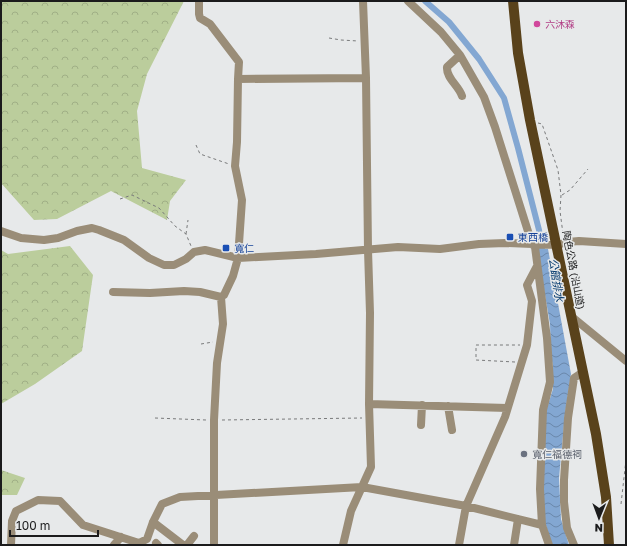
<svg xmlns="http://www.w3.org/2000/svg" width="627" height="546" font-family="'Golos Text','Noto Sans TC',sans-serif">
  <defs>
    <pattern id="forest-crowns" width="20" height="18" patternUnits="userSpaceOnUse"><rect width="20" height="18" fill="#bbcd9c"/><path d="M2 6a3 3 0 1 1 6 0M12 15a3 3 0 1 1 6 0" fill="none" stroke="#a0af86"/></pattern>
    <pattern id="water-waves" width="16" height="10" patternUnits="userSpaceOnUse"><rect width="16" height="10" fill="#83a7d2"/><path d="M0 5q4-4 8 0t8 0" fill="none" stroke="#6a87aa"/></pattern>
  </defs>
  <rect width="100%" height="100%" fill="#e7e9ea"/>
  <path fill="url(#forest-crowns)" d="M1,1h183l-37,73 -10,37 5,57 44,12 -16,21 -3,19 -56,-29 -54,28 -23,1 -33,-37z
    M70,246l23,29 -11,76 -47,33 -34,20v-154l7,4z
    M1,470l24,8 -8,17h-16z"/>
  <path fill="url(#water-waves)" d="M537,249h11l23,125 -6,40 -6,64 2,41 8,26h-17l-8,-26v-56l2,-52 7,-22v-23l-2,-10 -1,-32z"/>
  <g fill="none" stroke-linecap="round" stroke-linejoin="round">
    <path stroke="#83a7d2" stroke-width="6" d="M425,1l24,21 30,37 25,39 14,50 21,82 3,18"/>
    <path stroke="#797a7b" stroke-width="1" stroke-dasharray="3 3" stroke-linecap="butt" d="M329,38l12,2 17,1
      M538,123l4,1 16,46 3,25 -1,16 3,23
      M196,145l4,9 29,10
      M562,195l8,-5 18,-21
      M120,199l12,-4 27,13 16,18 11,8 5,12
      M186,234l2,-14
      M201,344l12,-2
      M515,362l-39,-2v-15h44
      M155,418l51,2
      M222,420l140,-2
      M548,458l11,1
      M621,504l5,-44"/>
    <path stroke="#9a8d78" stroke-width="8" d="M199,1v13l1,4 10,6 29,38 -1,17 128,-1
      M408,1l33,31 19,23 24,42 11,30 37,117 3,3 12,91 3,44 -7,28 -3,79 2,36 7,20
      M460,55l-13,12c-1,11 12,19 15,29
      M1,231l20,7 23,2 14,-2 19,-7 15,-3 7,2 25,10 25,18 15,7h10l12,-6 8,-7 11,-2 33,8 78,-4 82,-7 42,2 39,-5 26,-1 52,2 11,-3 11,-1 47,3
      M113,292l37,1 34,-2 16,1 21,5 3,-2 9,-19 5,-18 4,-58 -7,-34 2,-24 1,-63
      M571,316l55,45
      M369,404l138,4
      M448,406l4,24
      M421,425l1,-20
      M153,522l30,23
      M156,543l2,2
      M11,545l1,-24 4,-10 22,-11 22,1 23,24 56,18 8,-4 6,-17 9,-18 18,-7 182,-10 104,19 76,19
      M114,545l7,-8
      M187,545l7,-9
      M214,545v-125l3,-57 6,-39 -2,-27
      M343,545l8,-34 20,-44 -2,-63 1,-91 -2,-63 -2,-172 -3,-77
      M459,545l7,-39 39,-89 22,-72 5,-44 -5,-16 10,-19
      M514,545l4,-26
      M574,545l-7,-17 -3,-26v-22l4,-62 6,-40 9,-6"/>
    <path stroke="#59421b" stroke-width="10" d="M513,1l5,52 12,67 66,314 10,63 3,48"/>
  </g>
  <circle fill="#d1479c" stroke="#e7e9ea" stroke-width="1.5" cx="537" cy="24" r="4"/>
  <g fill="#1a4fb4" stroke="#e7e9ea" stroke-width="1.5">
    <rect x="506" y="233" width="8" height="8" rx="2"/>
    <rect x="222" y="244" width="8" height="8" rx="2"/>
  </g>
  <circle fill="#6b7280" stroke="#e7e9ea" stroke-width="1.5" cx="524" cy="454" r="4"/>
  <g text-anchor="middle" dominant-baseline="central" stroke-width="3" stroke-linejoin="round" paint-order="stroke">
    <g font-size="10" fill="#b23c85" stroke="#e7e9ea" text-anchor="start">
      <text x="545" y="24">六沐森</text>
    </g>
    <g font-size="10" fill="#164399" stroke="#e7e9ea" text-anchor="start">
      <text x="518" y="237">東西橋</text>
      <text x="234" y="248">寬仁</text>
    </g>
    <g font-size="10" fill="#1b1b1c" stroke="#e7e9ea">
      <text transform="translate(574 270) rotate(79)">陶色公路 (沿山道)</text>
    </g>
    <g font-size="10" fill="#5b616d" stroke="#e7e9ea" text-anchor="start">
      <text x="532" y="454">寬仁福德祠</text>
    </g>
    <g font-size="11" font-style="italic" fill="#03396d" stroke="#e7e9ea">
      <text transform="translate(557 280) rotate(81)">公館排水</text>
    </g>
  </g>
  <rect width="627" height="546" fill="none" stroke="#1b1b1c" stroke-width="4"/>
  <g transform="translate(599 518) rotate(181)" stroke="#e7e9ea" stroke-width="3" paint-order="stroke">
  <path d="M0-3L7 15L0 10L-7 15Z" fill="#1b1b1c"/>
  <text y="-6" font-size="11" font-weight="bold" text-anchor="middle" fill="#1b1b1c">N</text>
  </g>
  <path d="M10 530v6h88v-6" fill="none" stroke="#1b1b1c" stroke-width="2"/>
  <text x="16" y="530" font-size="12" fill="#1b1b1c" stroke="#e7e9ea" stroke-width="3" paint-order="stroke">100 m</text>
</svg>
